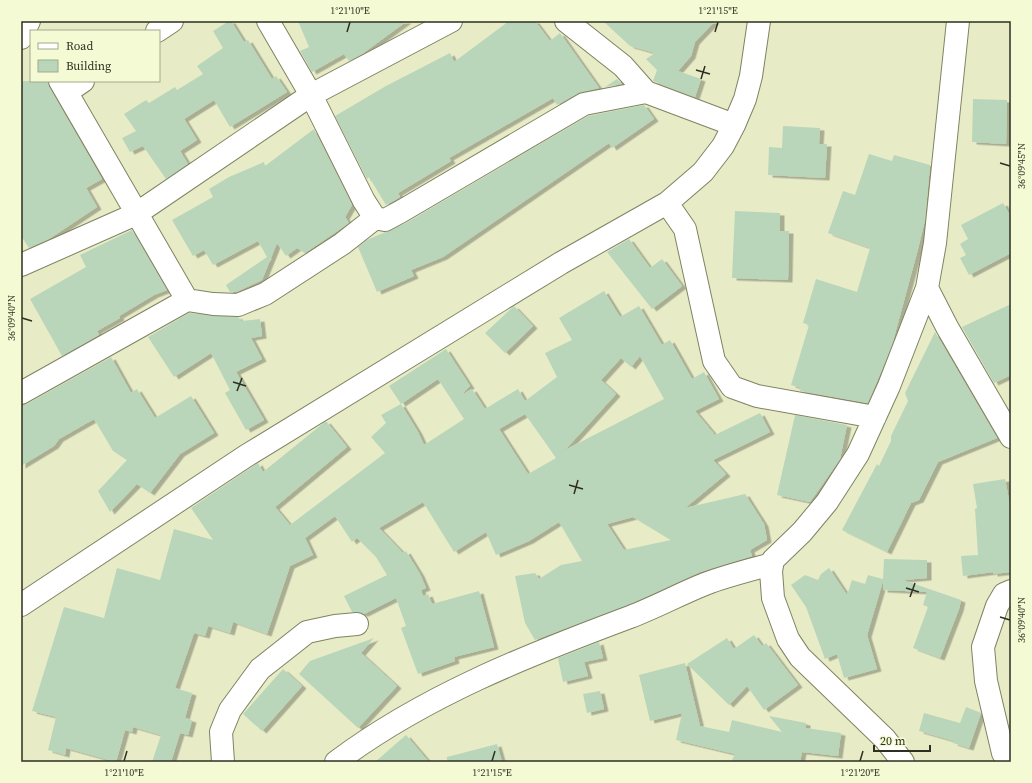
<svg xmlns="http://www.w3.org/2000/svg" width="1032" height="783" font-family="'Source Serif 4',serif">
  <defs>
    <filter id="shadow"><feDropShadow dx="4.5" dy="2.5" stdDeviation="0" flood-color="#0004"/></filter>
  </defs>
  <rect width="100%" height="100%" fill="#e7ecc7"/>
  <path fill="#b9d6ba" fill-rule="evenodd" filter="url(#shadow)" d="M229,21h2l13,21 4,-2 24,39 4,-3 11,16 -57,35 -16,-27 -30,19 13,21 -17,11 8,13 -22,15 -23,-33 -13,6 -8,-14 14,-7 -12,-17 22,-14 3,3 26,-16 2,3 26,-16 -6,-8 26,-18 -10,-17z
    M298,21h109l-45,33 -13,7 -5,-7 -32,18 -12,-21 9,-4z
    M509,21h26l15,20 10,-8 39,55 -21,5 -21,12 -4,-7 -104,60 2,3 -53,32 2,4 -14,8 -17,-28 -2,2 -32,-63 51,-30 64,-33 4,9z
    M603,21h112l-20,21 -4,14 -13,15 23,8 -6,18 -42,-16 4,-11 -11,-11 9,-6 -25,-7z
    M617,79l5,5 -17,3z
    M21,81h27l1,6 53,92 -16,9 11,19 -48,32 -20,9 -8,-12z
    M973,99l34,1 -1,44 -34,-2z
    M644,105l10,14 -42,29 -3,-5 -166,114 -32,13 3,6 -37,16 -19,-45 9,-7 39,-17 182,-107z
    M783,126l37,2 -1,16h8l-2,34 -57,-3 1,-28 13,1z
    M314,129l38,76 -7,12 4,6 -44,30 -8,-5 -11,8 -9,-13 -15,37 -26,12h-6l-4,-7 41,-28 -9,-16 -45,24 -9,-15 -11,6 -21,-36 41,-23 -4,-8 20,-12 35,-15 1,4z
    M869,154l23,7 2,-6 36,10 -5,55 -7,29 -26,96 -24,58 -68,-12 1,-3 -10,-3 18,-60 -6,-2 13,-44 41,13 13,-44 -42,-15 15,-42 12,4z
    M1003,203l8,14v36l-42,22 -9,-17 6,-3 -6,-11 8,-5 -7,-14z
    M735,211l45,2v18h9l-1,49 -56,-2z
    M132,230l35,60 -13,5 -35,21 1,2 -23,13 2,4 -37,21 -32,-57 56,-32 -6,-12z
    M629,239l21,29 12,-9 20,27 -30,23 -45,-57z
    M604,291l16,26 19,-11 23,39 8,-5 22,39 12,-7 15,27 -24,12 20,24 45,-22 10,19 -57,28 13,14 -41,34 60,-14 19,30 3,16 -17,10 2,6 -52,16 -65,30 -100,38 -10,-17 -10,-47 20,-3 4,6 22,-14 21,-4 -23,-39 -30,19 -33,14 -10,-23 -32,20 -31,-50 -44,26 24,25 3,-2 14,23 6,14 -5,2 2,6 5,-2 4,10 47,-13 15,56 -40,10 1,4 -37,13 -17,-46 5,-2 -10,-28 -32,16 -12,-2 -8,-16 43,-21 -11,-18 -19,-19 -5,4 -17,-26 -30,22 8,17 -23,11 -23,68 -34,-12 -3,11 -22,-7 -3,10 -11,-3 -19,55 17,5 -7,25 7,2 -4,15 -8,-2 -9,29h-19l9,-27 -28,-8 -1,5 -7,-2 -9,32 -50,-14 -1,7 -17,-5 8,-33 -24,-6 32,-104 40,11 13,-50 43,12 14,-51 39,11 -22,-32 67,-45 5,9 63,-51 21,26 -72,60 15,18 95,-72 -14,-16 15,-14 -5,-8 20,-11 -12,-18 57,-37 24,37 -9,9 11,-6 13,20 33,-20 7,12 32,-24 -12,-24 27,-13 -13,-22zM640,356l24,43 -99,51 51,-56 -15,-14 20,-22 10,9zM438,379l26,40 -40,26 -6,-13 -17,-28zM525,414l31,44 -28,16 -29,-45zM633,517l38,23 -47,10 -17,-26z
    M1011,304v71l-17,8 -32,-56z
    M514,306l19,20 -28,27 -20,-20z
    M189,313l49,4 3,4 19,-2 2,17 -11,2 11,21 -26,13 28,48 -18,10 -21,-37 5,-3 -19,-37 -37,24 -26,-40z
    M935,332l62,106 -59,24 -19,38 -8,3 -24,49 -45,-22 35,-66 2,2 12,-25v-5l17,-35 -3,-8z
    M111,357l20,36 6,-4 18,29 36,-22 23,37 -34,21 -30,39 -13,-9 -27,28 -12,-21 29,-31 -14,-9 -19,-32 -35,20 -5,7 -33,20v-61l6,-1z
    M795,415l52,10 -7,34 -30,43 -33,-7z
    M1005,479l6,32v61l-18,2v-2l-30,4 -2,-20 17,-1 -3,-46 2,-1 -4,-24z
    M884,559l43,1v18l-24,2 58,20 -2,9 -19,49 -27,-10 15,-41 -5,-2 4,-13 -44,-2v-9l-16,54 10,34 -33,9 -7,-24 -12,5 -19,-52 -15,-22 14,-10 13,5 3,-6 8,-6 18,27 5,-15 13,4 3,-9 15,4z
    M754,635l8,11 4,-3 32,42 -34,25 -17,-24 -18,19 -42,-41 40,-26 7,11z
    M374,638l-13,15 36,33 -39,42 -59,-54 11,-13z
    M599,642l4,16 -19,4 4,14 -25,6 -5,-24z
    M685,663l15,63 29,6 3,-12 50,12 -13,-16 37,7v5l35,5 -3,23 -36,-4 -2,10h-69l4,-8 -59,-14 6,-27 -32,8 -11,-46z
    M283,669l19,17 -40,45 -19,-17z
    M600,691l4,18 -17,4 -4,-19z
    M966,707l15,6 -12,35 -16,-5 1,-2 -35,-10 5,-18 36,10z
    M406,735l23,27h-54z
    M497,744l5,18h-55v-5z"/>
  <g fill="none" stroke-linecap="round" stroke-linejoin="round">
    <g stroke="#7f8361" stroke-width="24">
      <path id="minor" d="M268,21l43,74 53,106 11,17 10,2 15,-8 184,-108 62,-12 88,33
        M566,21l57,45 23,26
        M157,31l15,-10
        M21,38l8,-17
        M60,81l127,219
        M67,92l16,-11
        M667,203l18,26 29,132 18,26 25,9 118,21
        M21,265l115,-51 175,-119 140,-74
        M927,288l20,39 64,110
        M21,393l166,-93 26,4 25,1 27,-11 77,-50 33,-26
        M21,605l225,-149 315,-193 106,-60 36,-31 20,-26 11,-21 11,-26 6,-23 8,-55
        M223,762l-2,-30 9,-22 30,-41 47,-37 28,-6 22,-2
        M336,762c88,-66 192,-107 294,-145 26,-10 50,-23 75,-33 21,-8 45,-14 67,-20
        M903,762l-18,-23 -85,-82 -12,-18 -15,-41 -2,-27 2,-11 29,-28 25,-30 31,-48 31,-68 38,-98 8,-45 23,-222
        M1008,762l-5,-9 -17,-72 -3,-34 14,-41 7,-12 7,-3"/>
    </g>
    <use href="#minor" stroke="#fff" stroke-width="22"/>
  </g>
  <path fill="none" stroke="#2d2f20" stroke-width="1.5" d="M347,32l3,-10M715,32l3,-10M696,70l14,4M701,79l4,-13M1000,163l10,3M22,318l10,3M233,382l13,4M237,391l5,-13M569,485l14,4M574,494l4,-14M906,588l13,4M910,597l5,-14M1000,617l10,3M124,761l3,-10M492,761l3,-10M860,761l3,-10"/>
  <rect width="1032" height="783" fill="none" stroke="#f4fad4" stroke-width="44"/>
  <rect x="30" y="30" width="130" height="52" fill="#f4fad4" stroke="#a4a98c"/>
  <rect x="38" y="43" width="20" height="6" fill="#ffffff" stroke="#a4a98c"/>
  <text x="66" y="50" font-size="12" fill="#2d2f20">Road</text>
  <rect x="38" y="60" width="20" height="12" fill="#b9d6ba" stroke="#a4a98c"/>
  <text x="66" y="70" font-size="12" fill="#2d2f20">Building</text>
  <path d="M874 745v6h56v-6" fill="none" stroke="#2d2f20" stroke-width="2"/>
  <text x="880" y="745" font-size="12" fill="#2d2f20" stroke="#f4fad4" stroke-width="3" paint-order="stroke">20 m</text>
  <rect x="22" y="22" width="988" height="739" fill="none" stroke="#2d2f20" stroke-width="1.5"/>
  <g font-size="10" text-anchor="middle" fill="#2d2f20">
    <text x="350" y="14">1°21'10"E</text>
    <text x="718" y="14">1°21'15"E</text>
    <text transform="translate(1021 166) rotate(-90)" y="4">36°09'45"N</text>
    <text transform="translate(11 318) rotate(-90)" y="4">36°09'40"N</text>
    <text transform="translate(1021 620) rotate(-90)" y="4">36°09'40"N</text>
    <text x="124" y="776">1°21'10"E</text>
    <text x="492" y="776">1°21'15"E</text>
    <text x="860" y="776">1°21'20"E</text>
  </g>
</svg>
